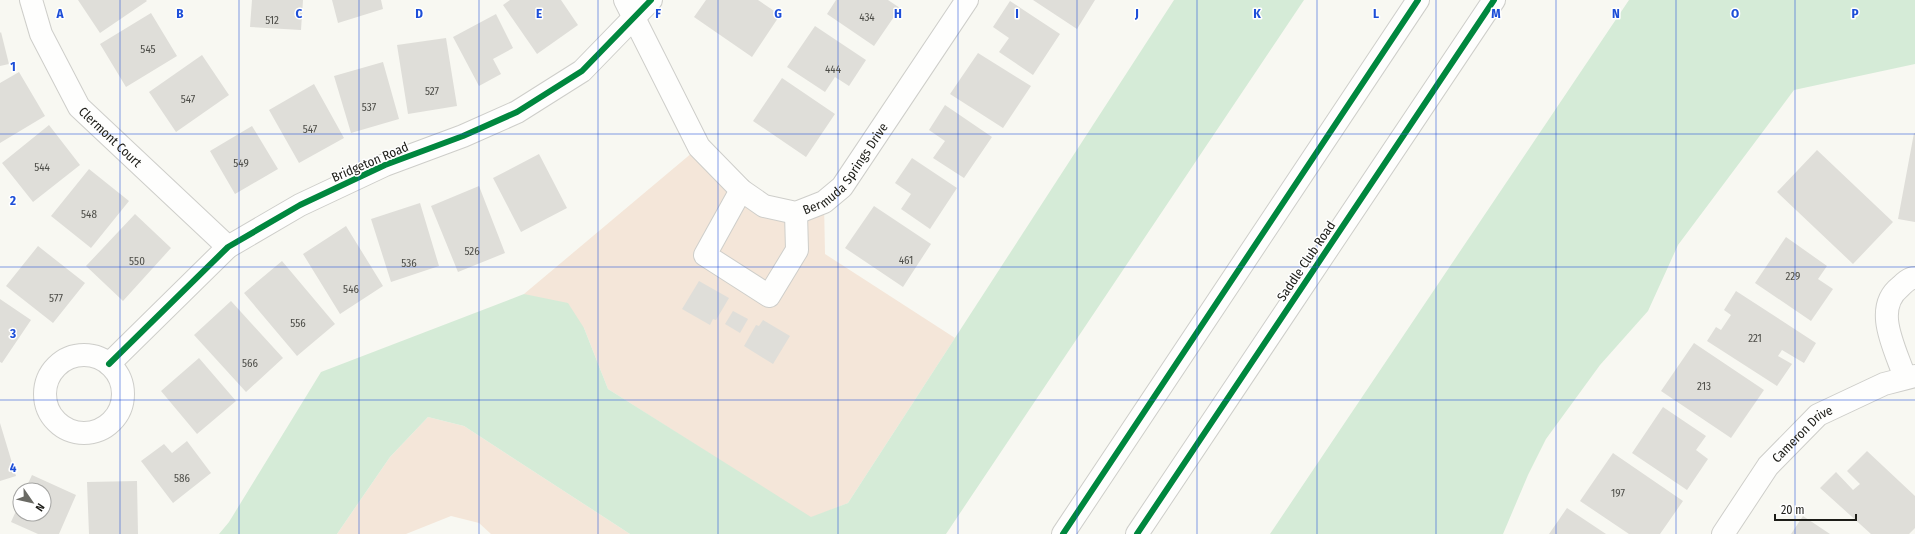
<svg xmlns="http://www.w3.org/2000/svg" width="1915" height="534" font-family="'Fira Sans Condensed',sans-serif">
  <rect width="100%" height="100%" fill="#f8f8f2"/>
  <path fill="#f4e6d9" d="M699,147l65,59 60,-4 1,52 130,84 -107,165 -37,15 -203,-129 -24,-61 -60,-34z
    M428,417l36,9 166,108h-139l-12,-11 -28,-7 -45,18h-69l53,-77z"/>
  <path fill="#d5ebd7" d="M1174,0h130l-358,534h-316l-166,-108 -36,-9 -38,40 -53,77h-118l10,-12 92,-150 203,-78 44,9 16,25 24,61 203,128 37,-14z
    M1629,0h286v64l-121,26 -116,155 -30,66 -48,54 -54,74 -18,36 -25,59h-233z"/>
  <path fill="#dfded9" d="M78,0h68l1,1 -47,32z
    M252,0h51l-2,30 -51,-3z
    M332,0h49l2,9 -45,14z
    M510,0h51l17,25 -41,29 -34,-49z
    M706,0h52l22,15 -28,42 -58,-40z
    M836,0h52l12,8 -26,38 -47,-32z
    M1033,0h62l-18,29z
    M1010,1l50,33 -27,41 -34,-23 10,-14 -16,-11z
    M151,13l26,43 -51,31 -26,-43z
    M496,14l17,34 -20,11 8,15 -22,12 -26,-49z
    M815,26l51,34 -17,26 -14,-9 -10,15 -38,-25z
    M1,32l8,32 -9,2v-33z
    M446,38l11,68 -49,8 -11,-69z
    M978,53l53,33 -28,42 -53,-34z
    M202,55l27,40 -53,37 -27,-40z
    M383,62l16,57 -48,14 -17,-57z
    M19,72l26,44 -45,27v-60z
    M782,78l53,36 -29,43 -53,-36z
    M314,84l30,54 -45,25 -30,-53z
    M945,105l47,32 -28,41 -31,-20 12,-17 -16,-11z
    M49,125l31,40 -47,37 -31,-39z
    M252,126l26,43 -43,25 -25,-43z
    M1914,133h1v89l-17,-3z
    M1817,150l76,72 -40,42 -76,-72z
    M539,154l28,54 -46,24 -28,-54z
    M912,158l45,30 -27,41 -29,-20 10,-15 -16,-11z
    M89,169l40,32 -38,47 -40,-32z
    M479,186l26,67 -47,19 -27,-66z
    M420,203l19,63 -48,16 -20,-63z
    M874,206l57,38 -28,43 -58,-39z
    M135,214l36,34 -48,53 -37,-35z
    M346,226l37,60 -43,28 -37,-60z
    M1786,237l41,29 -9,13 15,10 -22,32 -56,-38z
    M38,246l47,37 -32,40 -47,-37z
    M282,261l53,63 -38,32 -53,-63z
    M699,281l30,17 -13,22 -3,-1 -3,6 -28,-16z
    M1736,291l80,52 -12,20 -22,-13 -4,6 14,8 -15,22 -70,-45 9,-14 5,3 10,-15 -7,-5z
    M0,299l31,21 -29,43 -2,-1z
    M231,301l52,57 -37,34 -52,-57z
    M733,311l15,8 -8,14 -15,-9z
    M763,320l27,16 -17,28 -29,-18 12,-21 3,1z
    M1694,343l70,47 -33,48 -70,-47z
    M199,358l37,43 -39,33 -36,-43z
    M1663,407l43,29 -10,14 12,9 -21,31 -55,-37z
    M0,423l16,53 -16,5z
    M187,441l24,32 -38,30 -32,-42 23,-17 8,9z
    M1867,451l48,45v32l-6,6h-38l-51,-46 16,-16 17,18 7,-6 -13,-13z
    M1613,453l70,48 -23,33h-31l-49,-33z
    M32,475l44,20 -17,39h-21l-27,-12 9,-20v12h24v-24h-19z
    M137,481l1,53h-49l-2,-52z
    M1567,508l39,26h-57z
    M1803,516l27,18h-39z"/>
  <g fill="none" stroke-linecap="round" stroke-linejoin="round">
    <g stroke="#cececa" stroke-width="24">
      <g id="minor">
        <path id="s1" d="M31,0l10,34 38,73 149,140"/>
        <path id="s2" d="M625,0l74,147 42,43 23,16 32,7 28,-11 18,-15 125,-187"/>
        <path d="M741,190l-36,65 64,41 28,-46 -1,-37"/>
        <circle cx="84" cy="394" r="39"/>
        <path d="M109,364l119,-117 72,-42 85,-40 78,-29 54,-24 65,-41 69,-71"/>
        <path d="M1905,378c-9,-28 -33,-69 -5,-91 4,-4 9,-9 15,-9"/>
        <path d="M1063,534l355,-534"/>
        <path d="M1137,534l357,-534"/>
        <path id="s3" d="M1723,534l45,-68 50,-51 66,-31 31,-8"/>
      </g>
    </g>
    <use href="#minor" stroke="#fefefd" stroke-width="22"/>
    <g stroke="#fff" stroke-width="8">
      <path id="cycleway" d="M109,364l119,-117 72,-42 85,-40 78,-29 54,-24 65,-41 69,-71
        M1063,534l355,-534
        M1137,534l357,-534"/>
    </g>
    <use href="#cycleway" stroke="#00873e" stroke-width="6"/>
  </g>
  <path fill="none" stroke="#1d4ed8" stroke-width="1" stroke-opacity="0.55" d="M120,0v534M239,0v534M359,0v534M479,0v534M598,0v534M718,0v534M838,0v534M958,0v534M1077,0v534M1197,0v534M1317,0v534M1436,0v534M1556,0v534M1676,0v534M1795,0v534M0,134h1915M0,267h1915M0,400h1915"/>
  <g text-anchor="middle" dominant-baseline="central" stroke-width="3" stroke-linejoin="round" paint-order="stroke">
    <g font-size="11" fill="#4e4e49">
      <text x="867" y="17">434</text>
      <text x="272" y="20">512</text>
      <text x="148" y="49">545</text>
      <text x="833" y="69">444</text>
      <text x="432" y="91">527</text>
      <text x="188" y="99">547</text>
      <text x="369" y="107">537</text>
      <text x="310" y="129">547</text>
      <text x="241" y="163">549</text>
      <text x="42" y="167">544</text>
      <text x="89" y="214">548</text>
      <text x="472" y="251">526</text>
      <text x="906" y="260">461</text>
      <text x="137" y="261">550</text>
      <text x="409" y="263">536</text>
      <text x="1793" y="276">229</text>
      <text x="351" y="289">546</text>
      <text x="56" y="298">577</text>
      <text x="298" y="323">556</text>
      <text x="1755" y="338">221</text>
      <text x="250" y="363">566</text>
      <text x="1704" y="386">213</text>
      <text x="182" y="478">586</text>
      <text x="1618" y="493">197</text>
    </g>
    <g font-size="13" fill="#1d1d18" stroke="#fff">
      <text stroke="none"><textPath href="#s1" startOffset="161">Clermont Court</textPath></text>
      <text transform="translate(370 162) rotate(-23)">Bridgeton Road</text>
      <text stroke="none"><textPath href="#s2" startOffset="354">Bermuda Springs Drive</textPath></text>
      <text transform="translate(1306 261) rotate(-56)">Saddle Club Road</text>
      <text stroke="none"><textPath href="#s3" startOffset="129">Cameron Drive</textPath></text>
    </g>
  </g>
  <g font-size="13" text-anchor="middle" font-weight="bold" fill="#1d4ed8" stroke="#fff" stroke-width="3" stroke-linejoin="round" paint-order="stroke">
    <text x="60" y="18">A</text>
    <text x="180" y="18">B</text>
    <text x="299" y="18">C</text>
    <text x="419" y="18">D</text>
    <text x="539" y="18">E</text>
    <text x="658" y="18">F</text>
    <text x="778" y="18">G</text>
    <text x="898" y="18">H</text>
    <text x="1017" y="18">I</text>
    <text x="1137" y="18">J</text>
    <text x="1257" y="18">K</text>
    <text x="1376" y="18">L</text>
    <text x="1496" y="18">M</text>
    <text x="1616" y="18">N</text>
    <text x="1735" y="18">O</text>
    <text x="1855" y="18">P</text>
    <text x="13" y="71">1</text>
    <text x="13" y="205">2</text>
    <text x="13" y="338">3</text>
    <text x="13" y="472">4</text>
  </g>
  <g transform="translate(32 502) rotate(124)"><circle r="19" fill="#ffffff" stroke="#a5a5a3"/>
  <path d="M0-3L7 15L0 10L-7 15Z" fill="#6a6a64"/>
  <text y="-6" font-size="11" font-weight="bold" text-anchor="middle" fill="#1d1d18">N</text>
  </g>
  <path d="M1775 514v6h81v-6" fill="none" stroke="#1d1d18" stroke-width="2"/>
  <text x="1781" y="514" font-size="12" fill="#1d1d18" stroke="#ffffff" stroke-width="3" paint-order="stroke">20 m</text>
</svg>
